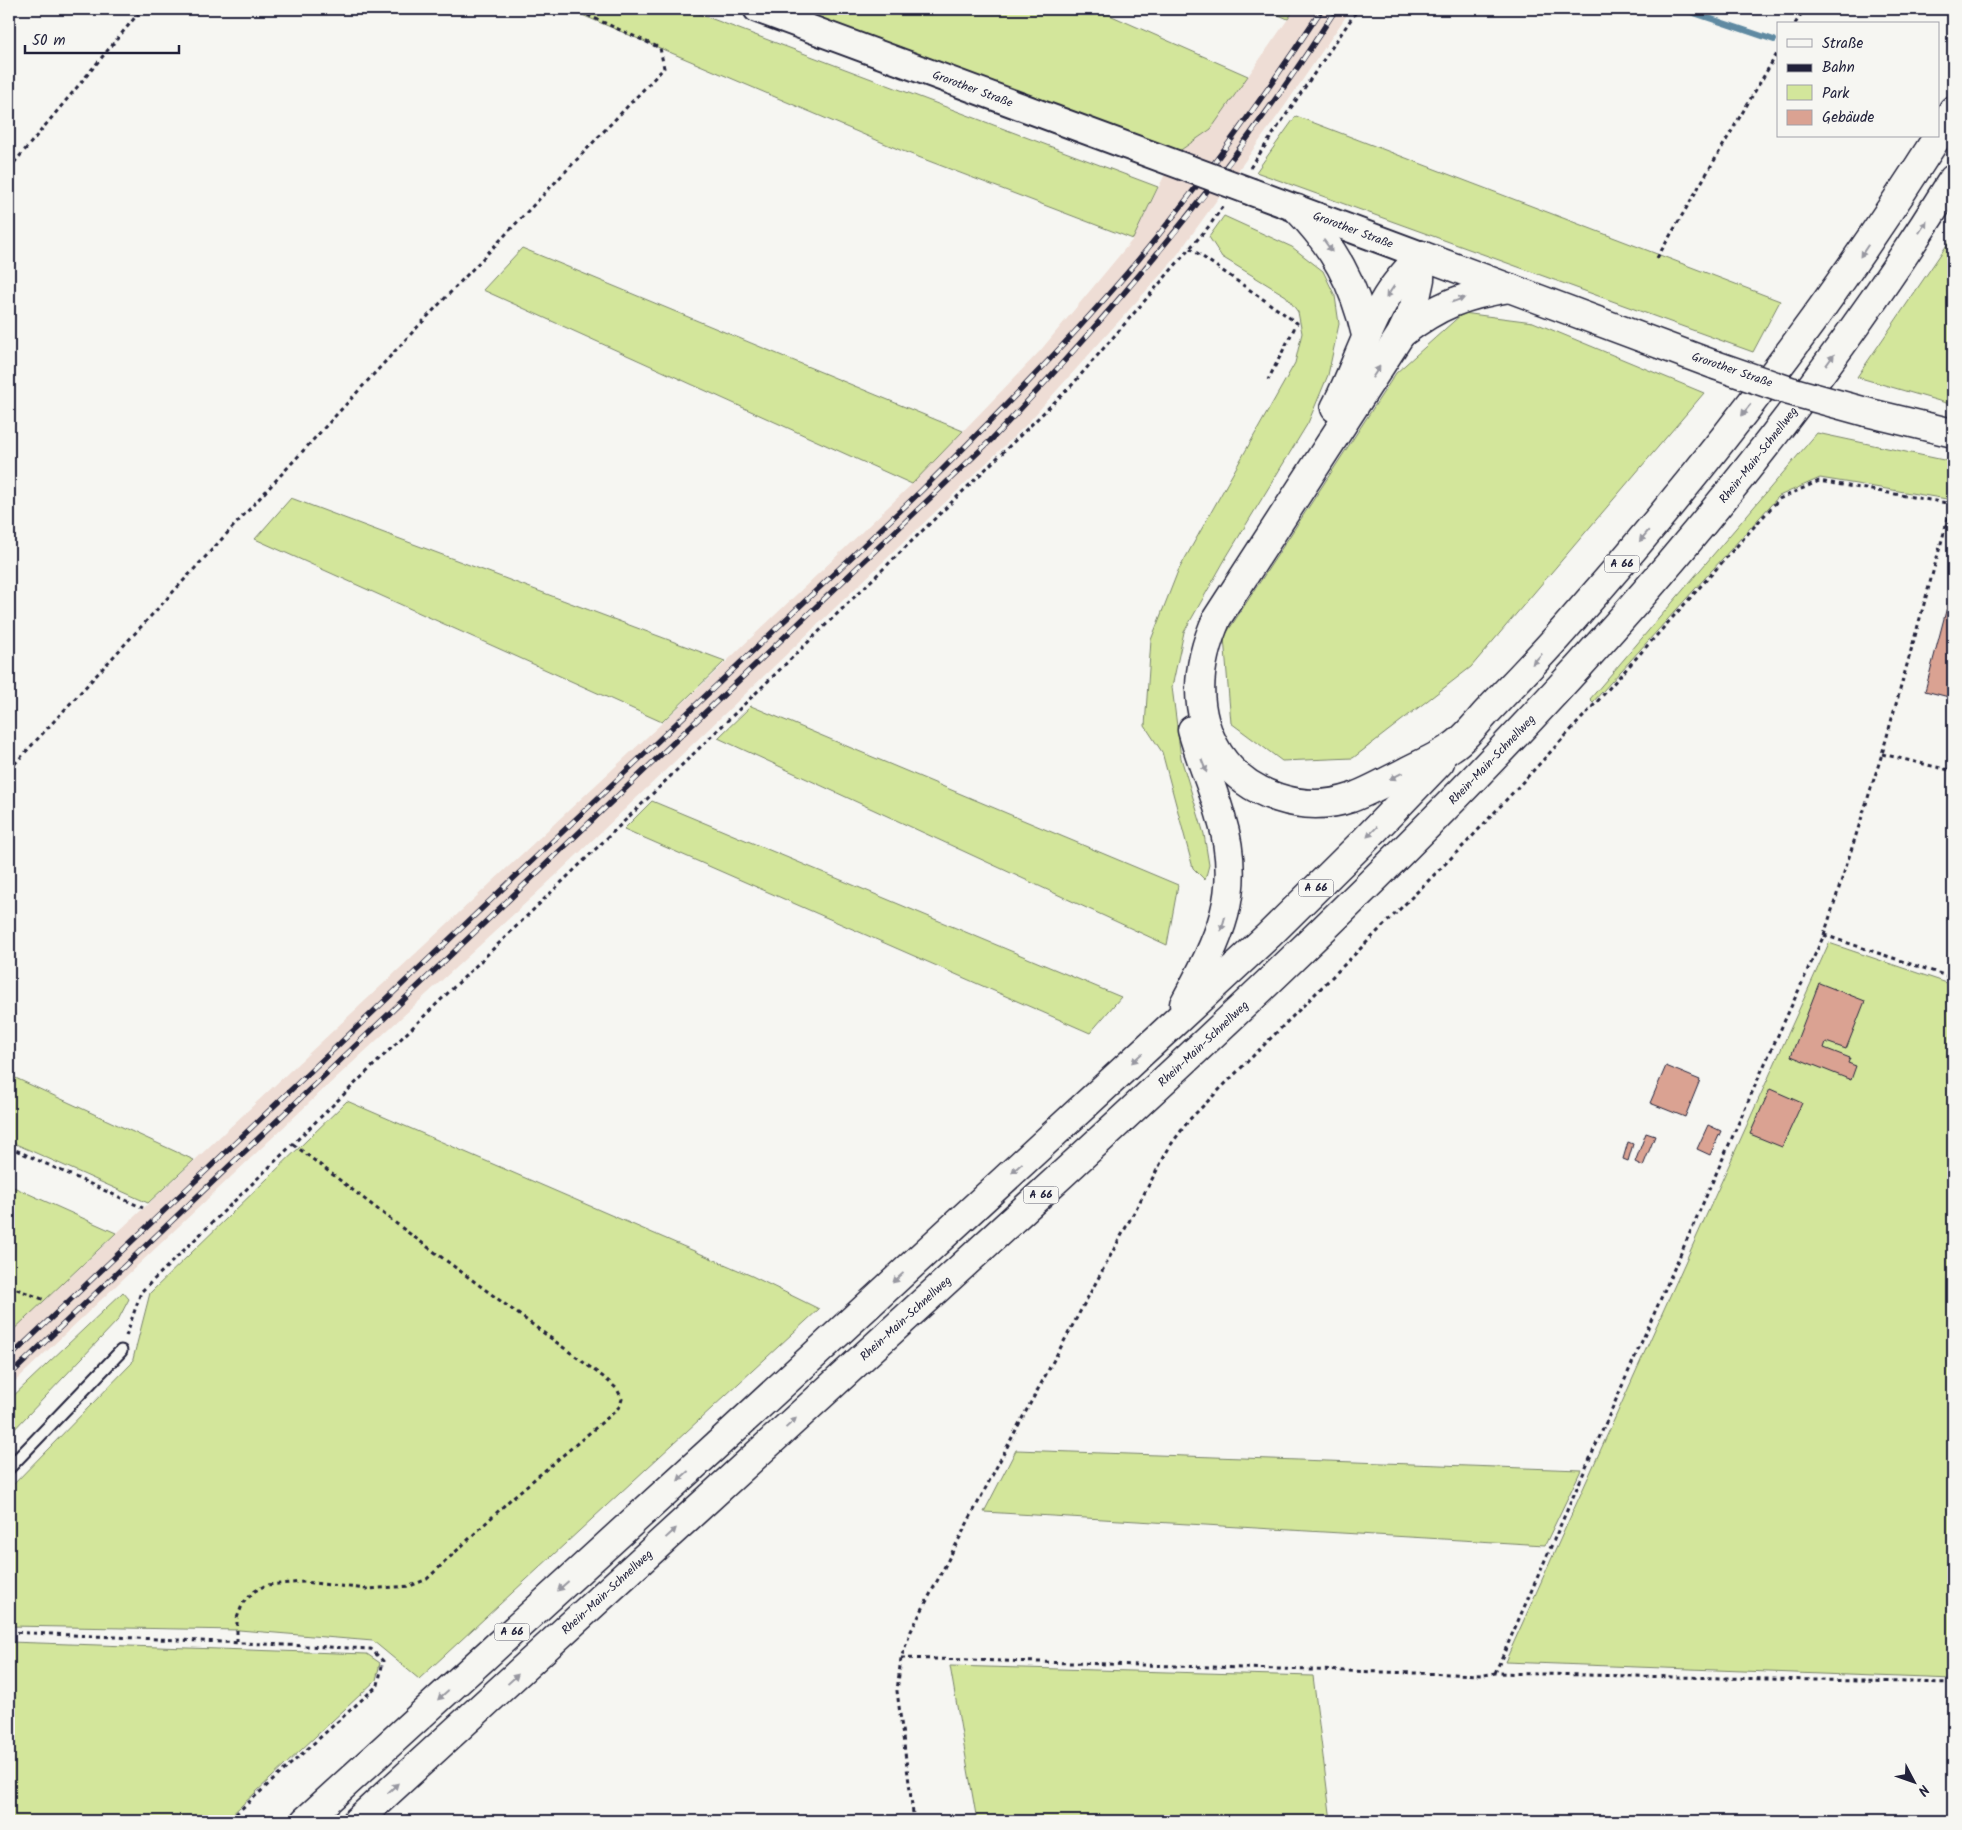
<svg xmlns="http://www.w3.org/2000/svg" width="1962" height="1830" font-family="Kalam,sans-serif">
  <rect width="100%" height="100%" fill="#f6f6f2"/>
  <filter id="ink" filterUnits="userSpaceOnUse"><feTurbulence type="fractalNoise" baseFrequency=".02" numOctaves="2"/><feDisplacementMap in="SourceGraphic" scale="10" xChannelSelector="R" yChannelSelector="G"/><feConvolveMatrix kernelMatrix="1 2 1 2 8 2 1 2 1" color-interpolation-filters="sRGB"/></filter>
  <g filter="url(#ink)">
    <path fill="#eeddd5" d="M1295,9h56l-67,98 -112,155 -148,165 -470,450 -228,210 -317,300v-53l653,-611 250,-239 128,-133 93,-112 42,-85 36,-25z"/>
    <path fill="#d3e69b" stroke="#7a846b" d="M568,9h118l472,178 -25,52 -233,-89z
      M793,9h303l152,67 -37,53 -36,25z
      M1265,9h30l-7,10z
      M1296,116l484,185 -27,51 -497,-180z
      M1224,216l68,31 31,24 12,25 4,28 -11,51 -20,48 -81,133 -43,76 -12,55 9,71 23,76 5,31 -4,15 -12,-12 -31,-116 -17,-26 6,-86 27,-69 117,-208 7,-30 -4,-21 -12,-16 -64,-39 -13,-20z
      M1953,236v169l-96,-28z
      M522,248l441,183 -51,53 -429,-194z
      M1463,313l70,9 171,71 -233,274 -118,91 -71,3 -51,-38 -7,-86 172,-264z
      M1817,433l136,29v38l-133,-22 -41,18 -186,206 -3,-3z
      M291,498l434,163 -63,61 -407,-183z
      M751,706l427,179 -11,60 -449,-207z
      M652,801l469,196 -31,36 -466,-204z
      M1829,943l124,42v694l-448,-17z
      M9,1075l185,85 -46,43 -139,-62z
      M347,1101l405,175 67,33 -400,370 -46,-38 -134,-11 -230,-4v-137l123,-126 18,-70z
      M9,1185l107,48 -107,101z
      M123,1292l6,7 -11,21 -109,115v-35z
      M1016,1450l565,20 -36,75 -561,-33z
      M9,1642l358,12 13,9 -4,17 -151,141h-216z
      M950,1666l363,10 18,145h-354z"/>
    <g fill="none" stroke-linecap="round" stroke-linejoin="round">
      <path stroke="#5f8aa2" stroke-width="6" d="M1682,9l92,31"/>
    </g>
    <path fill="#daa292" stroke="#22223b" d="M1953,584v114l-28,-7z
      M1819,983l46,18 -19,48 -20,-7 -2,6 26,10 -2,5 8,3 -5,14 -60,-24z
      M1666,1066l34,14 -15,37 -35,-14z
      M1770,1089l32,14 -20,44 -32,-13z
      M1708,1125l13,6 -11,24 -13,-6z
      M1646,1133l9,3 -12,30 -8,-4z
      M1628,1142l5,2 -5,17 -5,-2z"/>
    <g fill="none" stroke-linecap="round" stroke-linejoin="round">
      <g stroke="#22223b" stroke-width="15">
        <path id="service" d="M9,1468l112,-117"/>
      </g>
      <g stroke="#22223b" stroke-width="30">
        <g id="tertiary">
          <path id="s1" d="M757,9l433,160"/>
          <path id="s2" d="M1252,192l169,63"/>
        </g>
      </g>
      <g stroke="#22223b" stroke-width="31">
        <path id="secondary" d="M1421,255l294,110
          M1866,412l87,21"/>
      </g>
      <g stroke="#22223b" stroke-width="31">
        <g id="motorway">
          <path d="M1938,135l15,-25"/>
          <path d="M1297,209c37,38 57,74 69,126"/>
          <path d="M1421,255l-1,24 -6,28 -13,27 -184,284c-20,45 -26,92 2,136 28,42 85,60 132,44 19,-7 36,-17 54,-26 15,-8 33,-15 47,-25 13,-8 24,-23 34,-34 27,-29 55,-57 81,-87 136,-154 261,-316 371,-490"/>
          <path d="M1402,333c37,-28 62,-38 108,-45"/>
          <path d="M1335,408c18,-34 29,-71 48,-105 10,-18 24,-33 38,-48"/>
          <path d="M1184,1004c35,-65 60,-112 37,-187 -8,-29 -21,-57 -29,-87"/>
          <path d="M305,1821l414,-378 453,-418 97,-90 94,-93 77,-80"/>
          <path id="s3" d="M357,1821c224,-205 448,-411 672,-616 339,-311 680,-632 924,-1026"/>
        </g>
      </g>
      <path stroke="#22223b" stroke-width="3" stroke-dasharray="4 4" stroke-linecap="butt" d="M1795,24l9,-15
        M1250,168l108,-159
        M9,169l133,-160
        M1190,248l107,75 -29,57
        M1657,258l121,-206
        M1882,754l71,17
        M9,770l399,-433 256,-269 -4,-20 -86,-39
        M1824,935l129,43
        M9,1147l134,61
        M9,1286l36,14
        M126,1336l15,-44 931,-907 138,-160 13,-19
        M9,1632l362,17 12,12 -5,24 -150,136
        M237,1642v-24l6,-15 12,-12 11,-6 38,-3 63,7 43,-3 17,-7 85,-81 100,-84 8,-8 2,-7 -5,-10 -11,-10 -204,-151 -109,-84
        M901,1658l583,17 11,-2 458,10
        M1495,1673l267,-603 62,-135 58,-181 70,-250
        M914,1821l-17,-130 4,-33 10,-27 107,-205 152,-280 19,-26 279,-279 126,-136 185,-206 40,-18 134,23"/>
      <use href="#service" stroke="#f6f6f2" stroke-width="11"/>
      <use href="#tertiary" stroke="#f6f6f2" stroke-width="26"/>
      <use href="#secondary" stroke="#f6f6f2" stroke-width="28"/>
      <use href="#motorway" stroke="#f6f6f2" stroke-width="28"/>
      <g stroke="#22223b" stroke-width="5.5">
        <path id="rail" d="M9,1358l913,-868c75,-75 149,-150 217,-231 66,-80 126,-164 183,-250
          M9,1376l982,-936c128,-134 246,-275 345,-431"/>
      </g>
      <use href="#rail" stroke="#f6f6f2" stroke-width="4" stroke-dasharray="11" stroke-linecap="butt"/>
      <g stroke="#22223b" stroke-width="30" stroke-linecap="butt">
        <path id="tertiary-bridge" d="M1190,169l62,23"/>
      </g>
      <g stroke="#22223b" stroke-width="31" stroke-linecap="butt">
        <path id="secondary-bridge" d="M1715,365l75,26 76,21"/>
      </g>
      <use href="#tertiary-bridge" stroke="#f6f6f2" stroke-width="26"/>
      <use href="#secondary-bridge" stroke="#f6f6f2" stroke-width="28"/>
    </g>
    <defs><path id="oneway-solid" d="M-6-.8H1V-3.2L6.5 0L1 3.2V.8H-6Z" transform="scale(1.25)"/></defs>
    <g fill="#9797a0">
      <use href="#oneway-solid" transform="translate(1923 227) rotate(-57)"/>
      <use href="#oneway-solid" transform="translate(1328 246) rotate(55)"/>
      <use href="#oneway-solid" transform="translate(1864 251) rotate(124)"/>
      <use href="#oneway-solid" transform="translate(1390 292) rotate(124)"/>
      <use href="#oneway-solid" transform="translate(1458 300) rotate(-20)"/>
      <use href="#oneway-solid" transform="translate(1830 360) rotate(-54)"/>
      <use href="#oneway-solid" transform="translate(1376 372) rotate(-57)"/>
      <use href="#oneway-solid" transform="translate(1746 410) rotate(128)"/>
      <use href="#oneway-solid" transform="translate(1644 536) rotate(130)"/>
      <use href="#oneway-solid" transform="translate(1537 659) rotate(133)"/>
      <use href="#oneway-solid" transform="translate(1204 766) rotate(69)"/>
      <use href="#oneway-solid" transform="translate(1396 776) rotate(153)"/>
      <use href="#oneway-solid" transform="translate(1372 832) rotate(134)"/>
      <use href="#oneway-solid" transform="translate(1223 924) rotate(106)"/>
      <use href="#oneway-solid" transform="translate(1137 1058) rotate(137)"/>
      <use href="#oneway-solid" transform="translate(1017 1168) rotate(137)"/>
      <use href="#oneway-solid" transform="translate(898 1278) rotate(137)"/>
      <use href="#oneway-solid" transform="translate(791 1423) rotate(-43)"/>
      <use href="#oneway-solid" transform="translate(683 1476) rotate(138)"/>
      <use href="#oneway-solid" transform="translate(671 1533) rotate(-43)"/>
      <use href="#oneway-solid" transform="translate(563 1586) rotate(138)"/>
      <use href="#oneway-solid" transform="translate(513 1679) rotate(-43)"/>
      <use href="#oneway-solid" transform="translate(443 1695) rotate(138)"/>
      <use href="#oneway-solid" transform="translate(393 1788) rotate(-43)"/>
    </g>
  </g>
  <g text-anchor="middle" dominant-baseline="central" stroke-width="4.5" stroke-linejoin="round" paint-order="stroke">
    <g fill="#f6f6f2" stroke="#626272" stroke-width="1">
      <rect x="1604.5" y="555.5" width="35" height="17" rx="4"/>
      <rect x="1298.5" y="879.5" width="35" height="17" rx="4"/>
      <rect x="1023.5" y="1186.5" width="35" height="17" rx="4"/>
      <rect x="494.5" y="1623.5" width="35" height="17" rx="4"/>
    </g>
    <g font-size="11" font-weight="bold" fill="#22223b">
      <text x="1622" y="564">A 66</text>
      <text x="1316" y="888">A 66</text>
      <text x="1041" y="1195">A 66</text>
      <text x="512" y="1632">A 66</text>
    </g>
    <g font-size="12" fill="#22223b" stroke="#f6f6f2">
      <text stroke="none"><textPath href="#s1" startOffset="230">Grorother Straße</textPath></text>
      <text stroke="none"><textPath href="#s2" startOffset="108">Grorother Straße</textPath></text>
      <text transform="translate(1732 370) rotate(19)">Grorother Straße</text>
      <text stroke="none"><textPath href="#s3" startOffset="1959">Rhein-Main-Schnellweg</textPath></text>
      <text stroke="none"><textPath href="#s3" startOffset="1554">Rhein-Main-Schnellweg</textPath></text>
      <text stroke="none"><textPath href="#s3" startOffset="1149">Rhein-Main-Schnellweg</textPath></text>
      <text stroke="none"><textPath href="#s3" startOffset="744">Rhein-Main-Schnellweg</textPath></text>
      <text stroke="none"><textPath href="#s3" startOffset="339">Rhein-Main-Schnellweg</textPath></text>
    </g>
  </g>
  <rect width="1962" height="1830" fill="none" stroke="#f6f6f2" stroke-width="30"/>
  <rect x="15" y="15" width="1932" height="1800" fill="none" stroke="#22223b" stroke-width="2" filter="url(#ink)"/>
  <rect x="1777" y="22" width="162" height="115" fill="#f6f6f2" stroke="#a1a1a9"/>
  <rect x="1787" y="39" width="25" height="8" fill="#f6f6f2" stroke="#a1a1a9"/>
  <text x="1822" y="48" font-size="15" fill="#22223b">Straße</text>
  <rect x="1787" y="64" width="25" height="8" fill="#22223b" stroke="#a1a1a9"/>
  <text x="1822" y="72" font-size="15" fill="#22223b">Bahn</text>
  <rect x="1787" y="85" width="25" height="15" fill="#d3e69b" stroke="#a1a1a9"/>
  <text x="1822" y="98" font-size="15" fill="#22223b">Park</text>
  <rect x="1787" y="110" width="25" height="15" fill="#daa292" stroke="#a1a1a9"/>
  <text x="1822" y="122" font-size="15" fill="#22223b">Gebäude</text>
  <g transform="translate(1914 1782) rotate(131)" stroke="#f6f6f2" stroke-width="4" paint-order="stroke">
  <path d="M0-4L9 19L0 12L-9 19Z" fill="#22223b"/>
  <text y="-8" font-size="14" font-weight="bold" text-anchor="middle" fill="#22223b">N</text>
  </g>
  <path d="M25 45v8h154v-8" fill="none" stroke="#22223b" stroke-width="2.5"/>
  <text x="32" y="45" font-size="15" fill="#22223b" stroke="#f6f6f2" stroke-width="4" paint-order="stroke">50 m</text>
</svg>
